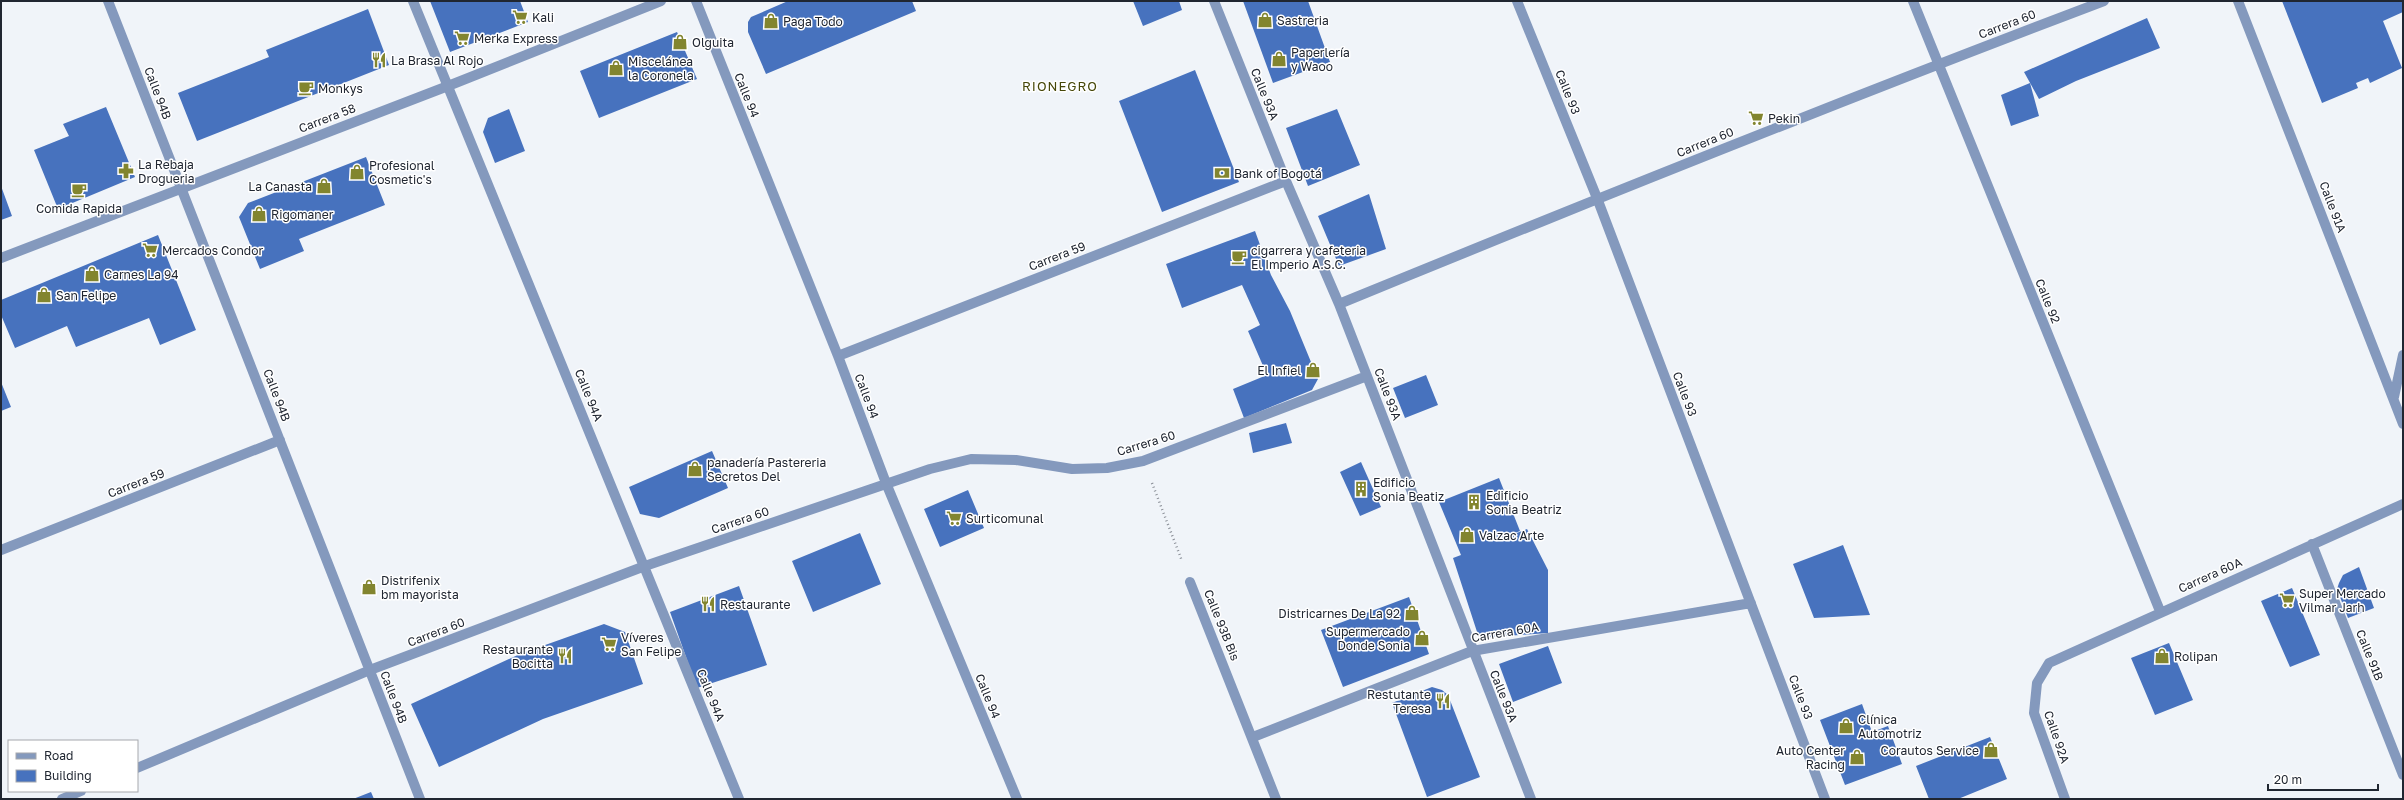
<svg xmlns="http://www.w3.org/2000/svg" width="2404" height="800" font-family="'Golos Text',sans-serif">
  <rect width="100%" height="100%" fill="#f0f4f9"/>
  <path fill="#4772be" d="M430,1h90l8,21 -78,30z
    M788,1h124l4,10 -150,63 -18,-42v-10l3,-5z
    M1133,1h46l3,9 -39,16z
    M1243,1h65l22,61 -57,21z
    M2282,1h121v11l-20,9 19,47 -32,15 -2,-5 -12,5 2,5 -36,15z
    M368,9l21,56 -192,76 -19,-48 91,-36 -3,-7z
    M2147,18l13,30 -84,33 -37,18 -15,-27z
    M677,32l20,47 -98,39 -19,-47z
    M1195,70l44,112 -77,30 -43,-111z
    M2030,83l9,33 -28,10 -10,-31z
    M106,107l29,70 -77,32 -24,-59 35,-14 -6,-12z
    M509,109l16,42 -30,12 -12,-31 5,-14z
    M1337,109l23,56 -52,21 -22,-58z
    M366,157l19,48 -86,34 5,12 -44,18 -21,-52 9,-14z
    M1,186l11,30 -11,4z
    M1369,194l17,55 -47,17 -21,-50z
    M1255,231l16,44 19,36 28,68 -6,11 -68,28 -11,-29 34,-14 -19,-44 12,-6 -18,-40 -60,23 -16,-44z
    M158,235l38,95 -36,15 -11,-27 -73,29 -9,-21 -52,22 -14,-33v-15z
    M1426,375l12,30 -33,13 -12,-30z
    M1,382l10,25 -10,4z
    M1286,423l6,20 -39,10 -4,-20z
    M712,451l16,37 -69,30 -19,-4 -11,-27z
    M1361,462l20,45 -21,9 -20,-44z
    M1499,478l21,53 -22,9 29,-11 21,41v63l-69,5 -26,-80 8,-3 -22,-53z
    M968,490l16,38 -44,19 -16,-38z
    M860,533l21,51 -68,28 -21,-51z
    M1843,545l27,70 -56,3 -21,-54z
    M2359,567l15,41 -26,10 -11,-29 2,-6 4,-8z
    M739,586l28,79 -70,23 -27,-76z
    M2292,588l28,67 -30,12 -29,-66z
    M1409,597l20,57 -86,33 -22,-57z
    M604,624l21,8 18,52 -100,35 -104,48 -28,-63 109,-50z
    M2169,643l24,57 -38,15 -24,-57z
    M1548,646l14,37 -49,19 -14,-38z
    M1432,687l10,3 6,5 32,82 -53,20 -35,-94z
    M1862,704l10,28 16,-6 14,38 -57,21 -25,-65z
    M1990,737l17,42 -49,20h-29l-13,-33z
    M371,792l3,7h-21z"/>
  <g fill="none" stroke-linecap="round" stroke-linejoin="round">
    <path stroke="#898e96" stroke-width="2.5" stroke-dasharray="1 3" stroke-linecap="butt" d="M1152,483l30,78"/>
    <path stroke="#8499bd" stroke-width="10" d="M108,1l312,798
      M413,1l326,798
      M696,1l142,355 48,127 131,316
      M1214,1l72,180 53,123 192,495
      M1517,1l80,197 228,601
      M1913,1l247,610
      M2238,1l165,423
      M1,258l447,-172 213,-85
      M1339,304c254,-104 509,-206 765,-303
      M838,356l448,-175
      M2394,397l9,-42
      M2312,544l91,231
      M1,550l279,-110
      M1190,582l86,217
      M1253,737l219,-86 279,-48
      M137,768l233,-98 275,-104 285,-97 41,-10 45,1 56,9 35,-1 36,-7 224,-85
      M62,799l19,-8
      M2065,799l-31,-86 3,-30 12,-20 354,-159"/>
  </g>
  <defs>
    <g id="supermarket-bare" transform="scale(1.2)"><path d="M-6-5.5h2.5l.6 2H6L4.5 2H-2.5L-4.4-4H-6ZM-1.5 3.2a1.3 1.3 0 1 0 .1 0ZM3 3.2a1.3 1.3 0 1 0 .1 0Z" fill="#82852f" stroke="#fff" stroke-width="2.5" paint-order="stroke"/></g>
    <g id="shop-bare" transform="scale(1.2)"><path d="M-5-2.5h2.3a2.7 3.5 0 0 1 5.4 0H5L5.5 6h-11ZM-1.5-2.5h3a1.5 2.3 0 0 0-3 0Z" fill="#82852f" stroke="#fff" stroke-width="2.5" paint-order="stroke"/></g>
    <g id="restaurant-bare" transform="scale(1.2)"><path d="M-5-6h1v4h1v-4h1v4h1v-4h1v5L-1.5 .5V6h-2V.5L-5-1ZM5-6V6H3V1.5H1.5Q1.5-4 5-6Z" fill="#82852f" stroke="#fff" stroke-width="2.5" paint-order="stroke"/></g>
    <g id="cafe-bare" transform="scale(1.2)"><path d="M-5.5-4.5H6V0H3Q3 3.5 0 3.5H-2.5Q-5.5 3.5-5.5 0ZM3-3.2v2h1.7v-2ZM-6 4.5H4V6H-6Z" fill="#82852f" stroke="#fff" stroke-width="2.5" paint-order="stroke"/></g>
    <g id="pharmacy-bare" transform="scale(1.2)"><path d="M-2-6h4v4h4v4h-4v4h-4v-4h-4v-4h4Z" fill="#82852f" stroke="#fff" stroke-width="2.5" paint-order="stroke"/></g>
    <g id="bank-bare" transform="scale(1.2)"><path d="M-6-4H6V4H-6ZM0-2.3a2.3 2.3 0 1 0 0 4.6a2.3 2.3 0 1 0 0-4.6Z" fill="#82852f" stroke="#fff" stroke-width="2.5" paint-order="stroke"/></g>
    <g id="building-bare" transform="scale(1.2)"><path d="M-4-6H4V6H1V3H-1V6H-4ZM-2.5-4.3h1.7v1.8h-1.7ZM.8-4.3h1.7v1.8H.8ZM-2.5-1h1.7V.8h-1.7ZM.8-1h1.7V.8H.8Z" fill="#82852f" stroke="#fff" stroke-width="2.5" paint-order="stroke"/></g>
  </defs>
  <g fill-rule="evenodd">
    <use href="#supermarket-bare" x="520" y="17"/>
    <use href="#shop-bare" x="1265" y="20"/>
    <use href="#shop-bare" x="771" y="21"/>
    <use href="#supermarket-bare" x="462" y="38"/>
    <use href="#shop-bare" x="680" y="42"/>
    <use href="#shop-bare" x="1279" y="59"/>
    <use href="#restaurant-bare" x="379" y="60"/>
    <use href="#shop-bare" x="616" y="68"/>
    <use href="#cafe-bare" x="306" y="88"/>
    <use href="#supermarket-bare" x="1756" y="118"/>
    <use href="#pharmacy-bare" x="126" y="171"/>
    <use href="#shop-bare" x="357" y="172"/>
    <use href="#bank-bare" x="1222" y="173"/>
    <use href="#shop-bare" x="324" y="186"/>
    <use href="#cafe-bare" x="79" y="190"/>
    <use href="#shop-bare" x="259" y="214"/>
    <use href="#supermarket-bare" x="150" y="250"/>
    <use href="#cafe-bare" x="1239" y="257"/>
    <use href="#shop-bare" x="92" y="274"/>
    <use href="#shop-bare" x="44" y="295"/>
    <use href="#shop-bare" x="1313" y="370"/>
    <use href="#shop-bare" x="695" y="469"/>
    <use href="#building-bare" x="1361" y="489"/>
    <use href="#building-bare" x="1474" y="502"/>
    <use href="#supermarket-bare" x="954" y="518"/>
    <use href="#shop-bare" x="1467" y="535"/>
    <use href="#shop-bare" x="369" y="587"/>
    <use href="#supermarket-bare" x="2287" y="600"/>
    <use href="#restaurant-bare" x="708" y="604"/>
    <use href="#shop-bare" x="1412" y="613"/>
    <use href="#shop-bare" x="1422" y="638"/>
    <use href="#supermarket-bare" x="609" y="644"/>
    <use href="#restaurant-bare" x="565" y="656"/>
    <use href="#shop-bare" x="2162" y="656"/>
    <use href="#restaurant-bare" x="1443" y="701"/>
    <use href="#shop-bare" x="1846" y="726"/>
    <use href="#shop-bare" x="1991" y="750"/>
    <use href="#shop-bare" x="1857" y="757"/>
  </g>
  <g text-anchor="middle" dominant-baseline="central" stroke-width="3" stroke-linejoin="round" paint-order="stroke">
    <g font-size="12" fill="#202631" stroke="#fff" text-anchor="start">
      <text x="532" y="17">Kali</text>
      <text x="1277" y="20">Sastreria</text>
      <text x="783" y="21">Paga Todo</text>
      <text x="474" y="38">Merka Express</text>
      <text x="692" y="42">Olguita</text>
      <text x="1291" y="52">Paperlería<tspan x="1291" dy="14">y Waoo</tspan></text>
      <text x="391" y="60">La Brasa Al Rojo</text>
      <text x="628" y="61">Miscelánea<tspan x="628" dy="14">la Coronela</tspan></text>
      <text x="318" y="88">Monkys</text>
      <text x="1768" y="118">Pekin</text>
      <text x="138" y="164">La Rebaja<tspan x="138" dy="14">Drogueria</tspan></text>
      <text x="369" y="165">Profesional<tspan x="369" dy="14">Cosmetic's</tspan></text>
      <text x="1234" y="173">Bank of Bogotá</text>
      <text x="312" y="186" text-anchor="end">La Canasta</text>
      <text x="79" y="208" text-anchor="middle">Comida Rapida</text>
      <text x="271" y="214">Rigomaner</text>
      <text x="162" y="250">Mercados Condor</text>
      <text x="1251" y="250">cigarrera y cafeteria<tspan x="1251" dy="14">El Imperio A.S.C.</tspan></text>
      <text x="104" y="274">Carnes La 94</text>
      <text x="56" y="295">San Felipe</text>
      <text x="1301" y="370" text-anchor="end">El Infiel</text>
      <text x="707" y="462">panadería Pastereria<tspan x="707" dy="14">Secretos Del</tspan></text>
      <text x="1373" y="482">Edificio<tspan x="1373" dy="14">Sonia Beatiz</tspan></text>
      <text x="1486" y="495">Edificio<tspan x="1486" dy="14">Sonia Beatriz</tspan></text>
      <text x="966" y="518">Surticomunal</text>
      <text x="1479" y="535">Valzac Arte</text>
      <text x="381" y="580">Distrifenix<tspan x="381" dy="14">bm mayorista</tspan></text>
      <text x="2299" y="593">Super Mercado<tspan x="2299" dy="14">Vilmar Jarh</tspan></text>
      <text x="720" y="604">Restaurante</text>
      <text x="1400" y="613" text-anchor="end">Districarnes De La 92</text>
      <text x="1410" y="631" text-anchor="end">Supermercado<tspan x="1410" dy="14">Donde Sonia</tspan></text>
      <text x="621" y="637">Víveres<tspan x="621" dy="14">San Felipe</tspan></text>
      <text x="553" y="649" text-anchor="end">Restaurante<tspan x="553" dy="14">Bocitta</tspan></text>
      <text x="2174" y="656">Rolipan</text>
      <text x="1431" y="694" text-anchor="end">Restutante<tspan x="1431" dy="14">Teresa</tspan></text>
      <text x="1858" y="719">Clínica<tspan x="1858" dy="14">Automotriz</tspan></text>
      <text x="1845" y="750" text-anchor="end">Auto Center<tspan x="1845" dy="14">Racing</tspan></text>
      <text x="1979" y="750" text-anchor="end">Corautos Service</text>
    </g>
    <g font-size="12" fill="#202631" stroke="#fff">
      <text transform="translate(2007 24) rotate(-21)">Carrera 60</text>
      <text transform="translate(1568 92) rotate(68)">Calle 93</text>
      <text transform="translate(158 93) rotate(69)">Calle 94B</text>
      <text transform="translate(1265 94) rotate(68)">Calle 93A</text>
      <text transform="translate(747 95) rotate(68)">Calle 94</text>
      <text transform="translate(327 118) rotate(-21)">Carrera 58</text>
      <text transform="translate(1705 142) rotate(-22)">Carrera 60</text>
      <text transform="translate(2333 207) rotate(69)">Calle 91A</text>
      <text transform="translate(1057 256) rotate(-21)">Carrera 59</text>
      <text transform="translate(2048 301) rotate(68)">Calle 92</text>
      <text transform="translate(1388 394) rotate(69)">Calle 93A</text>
      <text transform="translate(1685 394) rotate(69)">Calle 93</text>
      <text transform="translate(277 395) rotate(69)">Calle 94B</text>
      <text transform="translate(589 395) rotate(68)">Calle 94A</text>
      <text transform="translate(867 396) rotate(69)">Calle 94</text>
      <text transform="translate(1146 443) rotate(-17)">Carrera 60</text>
      <text transform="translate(136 483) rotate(-21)">Carrera 59</text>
      <text transform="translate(740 520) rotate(-19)">Carrera 60</text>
      <text transform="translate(2210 575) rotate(-24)">Carrera 60A</text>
      <text transform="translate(1222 625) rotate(68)">Calle 93B Bis</text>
      <text transform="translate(436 632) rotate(-21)">Carrera 60</text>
      <text transform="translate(1505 632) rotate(-10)">Carrera 60A</text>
      <text transform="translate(2370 655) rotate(68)">Calle 91B</text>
      <text transform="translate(711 695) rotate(68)">Calle 94A</text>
      <text transform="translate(988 696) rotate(68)">Calle 94</text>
      <text transform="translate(1504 696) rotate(68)">Calle 93A</text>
      <text transform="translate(394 697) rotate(69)">Calle 94B</text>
      <text transform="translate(1801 697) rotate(69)">Calle 93</text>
      <text transform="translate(2057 737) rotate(71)">Calle 92A</text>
    </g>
    <g font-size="13" letter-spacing="1" fill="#464708" stroke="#fff">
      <text x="1060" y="86">RIONEGRO</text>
    </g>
  </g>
  <rect width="2404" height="800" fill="none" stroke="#202631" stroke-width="4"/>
  <rect x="8" y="740" width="130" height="52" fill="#ffffff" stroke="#a6a8ad"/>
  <rect x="16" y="753" width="20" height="6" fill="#8499bd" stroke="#a6a8ad"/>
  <text x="44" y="760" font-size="12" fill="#202631">Road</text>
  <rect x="16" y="770" width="20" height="12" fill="#4772be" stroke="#a6a8ad"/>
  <text x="44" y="780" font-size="12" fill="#202631">Building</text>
  <path d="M2268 784v6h110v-6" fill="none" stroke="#202631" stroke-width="2"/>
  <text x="2274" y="784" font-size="12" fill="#202631" stroke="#ffffff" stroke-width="3" paint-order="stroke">20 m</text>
</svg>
